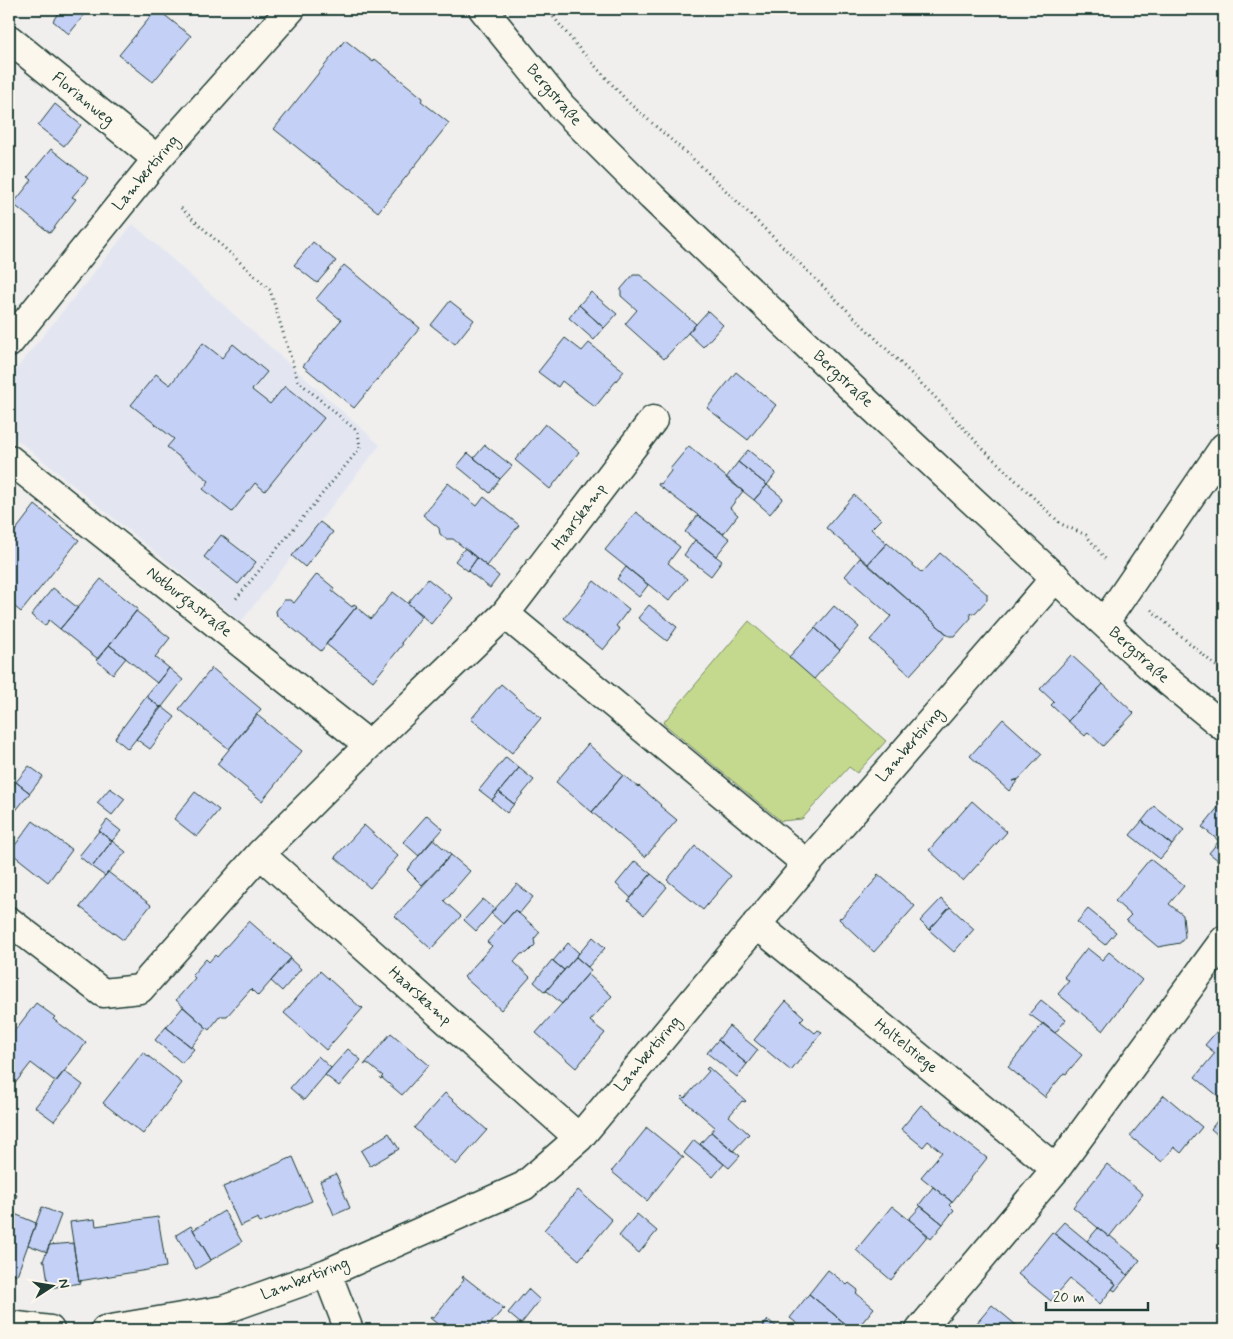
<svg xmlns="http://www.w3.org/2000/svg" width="1233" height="1339" font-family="Mynerve,sans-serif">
  <rect width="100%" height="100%" fill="#f0efee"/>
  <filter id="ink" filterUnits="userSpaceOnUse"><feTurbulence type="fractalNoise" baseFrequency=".02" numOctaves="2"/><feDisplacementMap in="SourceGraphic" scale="10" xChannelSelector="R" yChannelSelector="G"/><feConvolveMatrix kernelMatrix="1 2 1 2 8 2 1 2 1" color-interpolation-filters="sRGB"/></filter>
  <g filter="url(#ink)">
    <path fill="#e3e6f1" d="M133,224l247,221 -139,177 -232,-189v-55z"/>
    <path fill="#c5d98e" stroke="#728b61" d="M749,621l137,120 -29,32 -8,-6 -47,52 -21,2 -118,-98z"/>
    <path fill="#c5d0f7" stroke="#1f3d34" d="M53,9h36l-20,25 -16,-13 5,-8z
      M142,9h15l-6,7z
      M157,9l34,27 -38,46 -34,-27z
      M345,40l28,22 2,-3 48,39 -2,3 28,22 -71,89 -104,-83z
      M55,104l26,21 -17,21 -26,-20z
      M51,149l37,29 -16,19 4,2 -26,34 -37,-29 19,-24 -4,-3z
      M313,242l23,19 -19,22 -23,-18z
      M344,265l76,63 -66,80 -51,-42 38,-46 -25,-21z
      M633,275h7l56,49 -32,35 -39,-35 12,-14 -16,-14v-7z
      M591,292l26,22 -13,14 -25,-23z
      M450,301l24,19 -19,24 -24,-19z
      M579,305l25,23 -10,12 -25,-22z
      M708,311l15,14 -20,22 -15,-14z
      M565,338l17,13 7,-8 35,28 -29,36 -33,-26 -4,6 -20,-15z
      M203,343l19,15 11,-14 34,28 -15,18 18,14 15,-18 39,32 -59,73 -10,-8 -23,29 -29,-23 6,-8 -42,-34 7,-8 -43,-34 25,-31 14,11z
      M736,372l40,33 -28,35 -41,-32z
      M545,424l34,28 -29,37 -35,-29z
      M485,445l27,21 -12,13 -26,-21z
      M689,446l54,45 -13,17 8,7 -15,19 -65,-49 1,-2 2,1 10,-13 -1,-2z
      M748,450l28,23 -9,12 -29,-23z
      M468,453l32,26 -10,14 -33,-27z
      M738,462l29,23 -13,15 -28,-22z
      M448,483l29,23 7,-9 35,28 -32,41 -34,-27h-7l-6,-5 -1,-6 -16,-13z
      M767,485l16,13 -13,16 -16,-14z
      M854,495l27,24 -10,10 16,14 -19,21 -42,-36z
      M35,505l44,35 -58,72 -12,-10v-63z
      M636,512l44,35 -12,16 19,16 -18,22 -64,-51z
      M698,515l32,24 -14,17 -31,-24z
      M320,522l13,10 -28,35 -13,-11z
      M221,535l35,27 -18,22 -34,-27z
      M695,540l27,21 -11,15 -27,-21z
      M887,543l35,30 18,-20 47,41v6l-12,13h-5l1,5 -16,18h-6l-81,-72z
      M465,548l12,10 -9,13 -13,-10z
      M477,558l22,18 -9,12 -22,-17z
      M860,558l87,76 -37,41 -40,-35 21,-24 -46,-40z
      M626,567l22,18 -9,12 -22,-18z
      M317,574l17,14 -2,3 20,16 2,-3 3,2 -36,45 -44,-35 -1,-5 8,-11h6l4,3z
      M101,579l37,30 -40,50 -38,-30z
      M428,579l24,19 -21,26 -23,-21z
      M594,581l35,28 -13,17 4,3 -17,21 -39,-32z
      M53,588l25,20 -18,21 -11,-9 -4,6 -14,-11z
      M393,592l30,23 -22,28 2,1 -30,37 -47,-37 30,-37 15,12z
      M649,605l28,22 -10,14 -29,-23z
      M834,606l25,21 -19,23 -25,-22z
      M136,611l34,27 -15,19 14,11 -12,15 -48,-38z
      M815,628l25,22 -26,29 -25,-22z
      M109,645l17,13 -13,16 -17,-14z
      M1071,655l32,29 -35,37 -17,-16 3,-3 -14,-13z
      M169,668l14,12 -22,28 -15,-12z
      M212,668l49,41 -32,40 -50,-40z
      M501,684l40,34 -29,35 -41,-34z
      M1103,684l31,29 -31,33 -15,-14 -3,4 -17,-15z
      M146,696l15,12 -33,41 -13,-11z
      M161,706l14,11 -25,32 -14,-10z
      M257,715l45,36 -40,50 -45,-37z
      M1003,719l39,35 -23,25 -7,2 6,-1 -9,11 -39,-35z
      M588,744l35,31 -31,37 -36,-30z
      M506,757l13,11 -27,32 -13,-10z
      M29,766l14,10 -13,17 -14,-11z
      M519,768l15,12 -20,24 -15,-12z
      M623,775l15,12 1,-1 22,19 -1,1 17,14 -32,37 -53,-45z
      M16,782l14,11 -21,26v-28z
      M110,788l15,11 -13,16 -15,-12z
      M195,792l24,18 -22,27 -23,-18z
      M499,792l15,12 -7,9 -15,-13z
      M1224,800v65l-15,-12 10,-12 -17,-14z
      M972,801l35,31 -44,49 -34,-31z
      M1154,806l30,24 -12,15 -30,-24z
      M427,815l16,14 -24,27 -16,-14z
      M107,820l14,11 -9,10 -13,-10z
      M33,821l39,29 -24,32 -38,-30z
      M1142,821l30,24 -12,14 -30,-24z
      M364,825l34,31 -28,32 -35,-31z
      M99,831l13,10 -20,26 -13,-11z
      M433,839l18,16 -29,30 -15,-15z
      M112,841l14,11 -21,24 -13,-9z
      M695,846l36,30 -28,34 -36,-30z
      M451,855l19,16 -26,30 17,15 -30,33 -36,-33z
      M1150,859l34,27 -15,18 14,11 2,22 -5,6 -22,4 -32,-27 5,-5 -16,-14z
      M635,861l16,13 -20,24 -15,-14z
      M108,872l43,33 -28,35 -43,-33z
      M651,874l16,13 -23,28 -16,-14z
      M878,874l37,32 -41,46 -35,-33 1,-2 1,1 37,-41 -1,-2z
      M517,884l16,13 -14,17 -4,-4 -12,14 -12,-11z
      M483,899l12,10 -19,22 -12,-11z
      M941,899l9,8 -21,23 -9,-9z
      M950,907l24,22 -20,23 -25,-22z
      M1088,909l28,23 -11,13 -28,-23z
      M515,910l25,22 -6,7 1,6 -8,8 -6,1 -7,8 16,15 -29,33 -37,-33 28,-31 -5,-4z
      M249,921l42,37 -33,38 -7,-7 -24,27h-7l-11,14 -33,-30 19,-22 -3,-3 14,-16 3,3 6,-7 2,2z
      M593,937l12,11 -17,19 -12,-10z
      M568,943l11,10 -15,17 -11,-9z
      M1087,948l15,12 7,-8 33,28 -39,51 -45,-37 11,-13 -5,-4z
      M576,957l15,13 -29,34 -15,-13 -2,1z
      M290,959l11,10 -19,22 -11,-10z
      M552,960l12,10 -19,22 -11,-10z
      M320,971l41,37 1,-1 1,1 -37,42 -42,-37z
      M588,974l24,22 -22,25 15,12 -29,35 -40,-35z
      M1041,1000l25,20 -11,13 -26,-19z
      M786,1001l18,16 -4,4 15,12 3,-3 4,2 -31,39 -37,-31z
      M36,1003l19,14 -2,2 33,24 -30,39 -25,-19 -18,23 -4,-4v-44z
      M183,1007l24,21 -16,19 -25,-20z
      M1043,1023l39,32 -16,19 -2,-1 -18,22 1,2 -1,1 -38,-31z
      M1223,1024h1v77l-29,-24 20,-24 -10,-8z
      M729,1026l29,24 -11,14 -29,-24z
      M166,1027l28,22 -12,14 -27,-23z
      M391,1033l38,32 -27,30 -20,-17 -2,1 3,-3 -16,-13 -3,2z
      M718,1040l29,24 -10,13 -30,-24z
      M348,1049l13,11 -22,26 -14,-11z
      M143,1052l39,31 -39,51 -40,-31z
      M318,1056l13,12 -27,32 -14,-12z
      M708,1067l38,34 -1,1 -3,-1 -13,15 20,18 -16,17 -22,-19 4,-5 -34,-29 2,-2 2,2 24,-27 -3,-2z
      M64,1071l19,14 -29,36 -19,-14z
      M445,1093l42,37 -31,35 -42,-37z
      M1164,1095l38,32 -21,26 -7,-6 -12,15 -32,-26z
      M921,1105l21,17 -1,1 46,35 -35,44 -31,-25 21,-25 -14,-11 -5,6 -22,-18z
      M1220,1117l4,4v19l-13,-11z
      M646,1127l38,31h-3l-34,43 -36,-30h1l34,-42z
      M711,1132l29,24 -11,12 -29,-24z
      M389,1133l10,16 -29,17 -9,-15z
      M694,1140l30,24 -11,13 -29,-24z
      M293,1157l19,44 -52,22 -2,-5 -18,8 -17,-39z
      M1107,1164l36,30 -34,43 -36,-30z
      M336,1174l14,34 -16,7 -14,-34z
      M933,1187l19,15 -3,3 5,5 -11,14 -24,-19z
      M578,1190l34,30 -33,40 -35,-30z
      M9,1192l8,3 -7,17 26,11 -19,52 -8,-3z
      M892,1206l36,29 -37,45 -35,-30z
      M921,1206l22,18 -12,15 -22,-20z
      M42,1207l19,8 -14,37 -19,-7z
      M224,1211l18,31 -31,18 -18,-30z
      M637,1214l20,17 -18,22 -20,-17z
      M158,1217l8,50 -87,14 -9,-59 25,-3 1,7z
      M1064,1222l64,53 -13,16 -3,-2 4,-5 -62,-51z
      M191,1226l20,34 -15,9 -20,-34z
      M1098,1228l11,9 1,-1 30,24 -12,15 -41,-34z
      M1052,1232l64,52 -16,20 -30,-25 -19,22 -33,-27z
      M73,1243l6,38 2,-1v3l-32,5 -4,-26 -2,-1 6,-16z
      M828,1270l19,15 2,-2 9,7 -2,3 18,15 -18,22h-3l-44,-36z
      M463,1276l42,33 -1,1 -1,-1 -18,21h-40l-15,-12 1,-1 2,1 31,-38 -2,-2z
      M528,1289l12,11 -19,24 -13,-11z
      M809,1294l44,36h-48l-15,-12z
      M992,1305l30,25h-51z
      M768,1320l13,10h-21z"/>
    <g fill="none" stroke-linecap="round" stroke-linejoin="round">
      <g stroke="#1f3d34" stroke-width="31">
        <path id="minor" d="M483,9l79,98 90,90 204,195 296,276 72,59
          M9,39l148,120
          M9,343l148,-184 134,-150
          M9,459l360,286
          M505,614l302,250
          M1104,623l120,-176
          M260,854l319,284
          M9,921l94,72 37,-4 120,-135 109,-109 136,-131 148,-194
          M756,924l300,245
          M327,1273l22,57
          M9,1325l41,5
          M105,1330l118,-20 104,-37 197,-87 55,-48 228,-274 249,-287
          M920,1330l136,-161 168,-229"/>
      </g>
      <path stroke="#1f3d34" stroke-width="3" stroke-dasharray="1 4" stroke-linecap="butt" d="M547,9l30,37 51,56 72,63 233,230 49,53 79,76 25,11 21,26
        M181,208l89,82 28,91 60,51 2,16 -125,152
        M1151,610l73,63"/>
      <use href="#minor" stroke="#fbf7ec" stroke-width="28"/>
    </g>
  </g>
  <g text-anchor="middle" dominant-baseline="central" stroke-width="4" stroke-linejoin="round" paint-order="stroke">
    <g font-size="16" fill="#1f3d34" stroke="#fbf7ec">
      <text transform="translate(554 95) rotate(49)">Bergstraße</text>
      <text transform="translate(83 99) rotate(39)">Florianweg</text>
      <text transform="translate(146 173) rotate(-50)">Lambertiring</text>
      <text transform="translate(843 379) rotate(43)">Bergstraße</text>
      <text transform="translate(579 517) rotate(-53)">Haarskamp</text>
      <text transform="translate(189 602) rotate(38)">Notburgastraße</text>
      <text transform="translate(1139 655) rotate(42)">Bergstraße</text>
      <text transform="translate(910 745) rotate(-49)">Lambertiring</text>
      <text transform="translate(420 996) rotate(42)">Haarskamp</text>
      <text transform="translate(906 1046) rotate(39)">Holtelstiege</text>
      <text transform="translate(648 1054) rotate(-50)">Lambertiring</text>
      <text transform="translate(305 1279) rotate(-21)">Lambertiring</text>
    </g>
  </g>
  <rect width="1233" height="1339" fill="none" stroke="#fbf7ec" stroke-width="30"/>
  <rect x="15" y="15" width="1203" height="1309" fill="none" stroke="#1f3d34" stroke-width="2" filter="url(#ink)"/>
  <g transform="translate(52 1286) rotate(78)" stroke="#fbf7ec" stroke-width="4" paint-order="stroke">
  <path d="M0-4L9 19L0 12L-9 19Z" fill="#1f3d34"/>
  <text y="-8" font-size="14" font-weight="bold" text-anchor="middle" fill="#1f3d34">N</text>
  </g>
  <path d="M1046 1302v8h102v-8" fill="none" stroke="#1f3d34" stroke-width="2.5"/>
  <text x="1053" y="1302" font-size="15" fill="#1f3d34" stroke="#fbf7ec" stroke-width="4" paint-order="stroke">20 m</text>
</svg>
